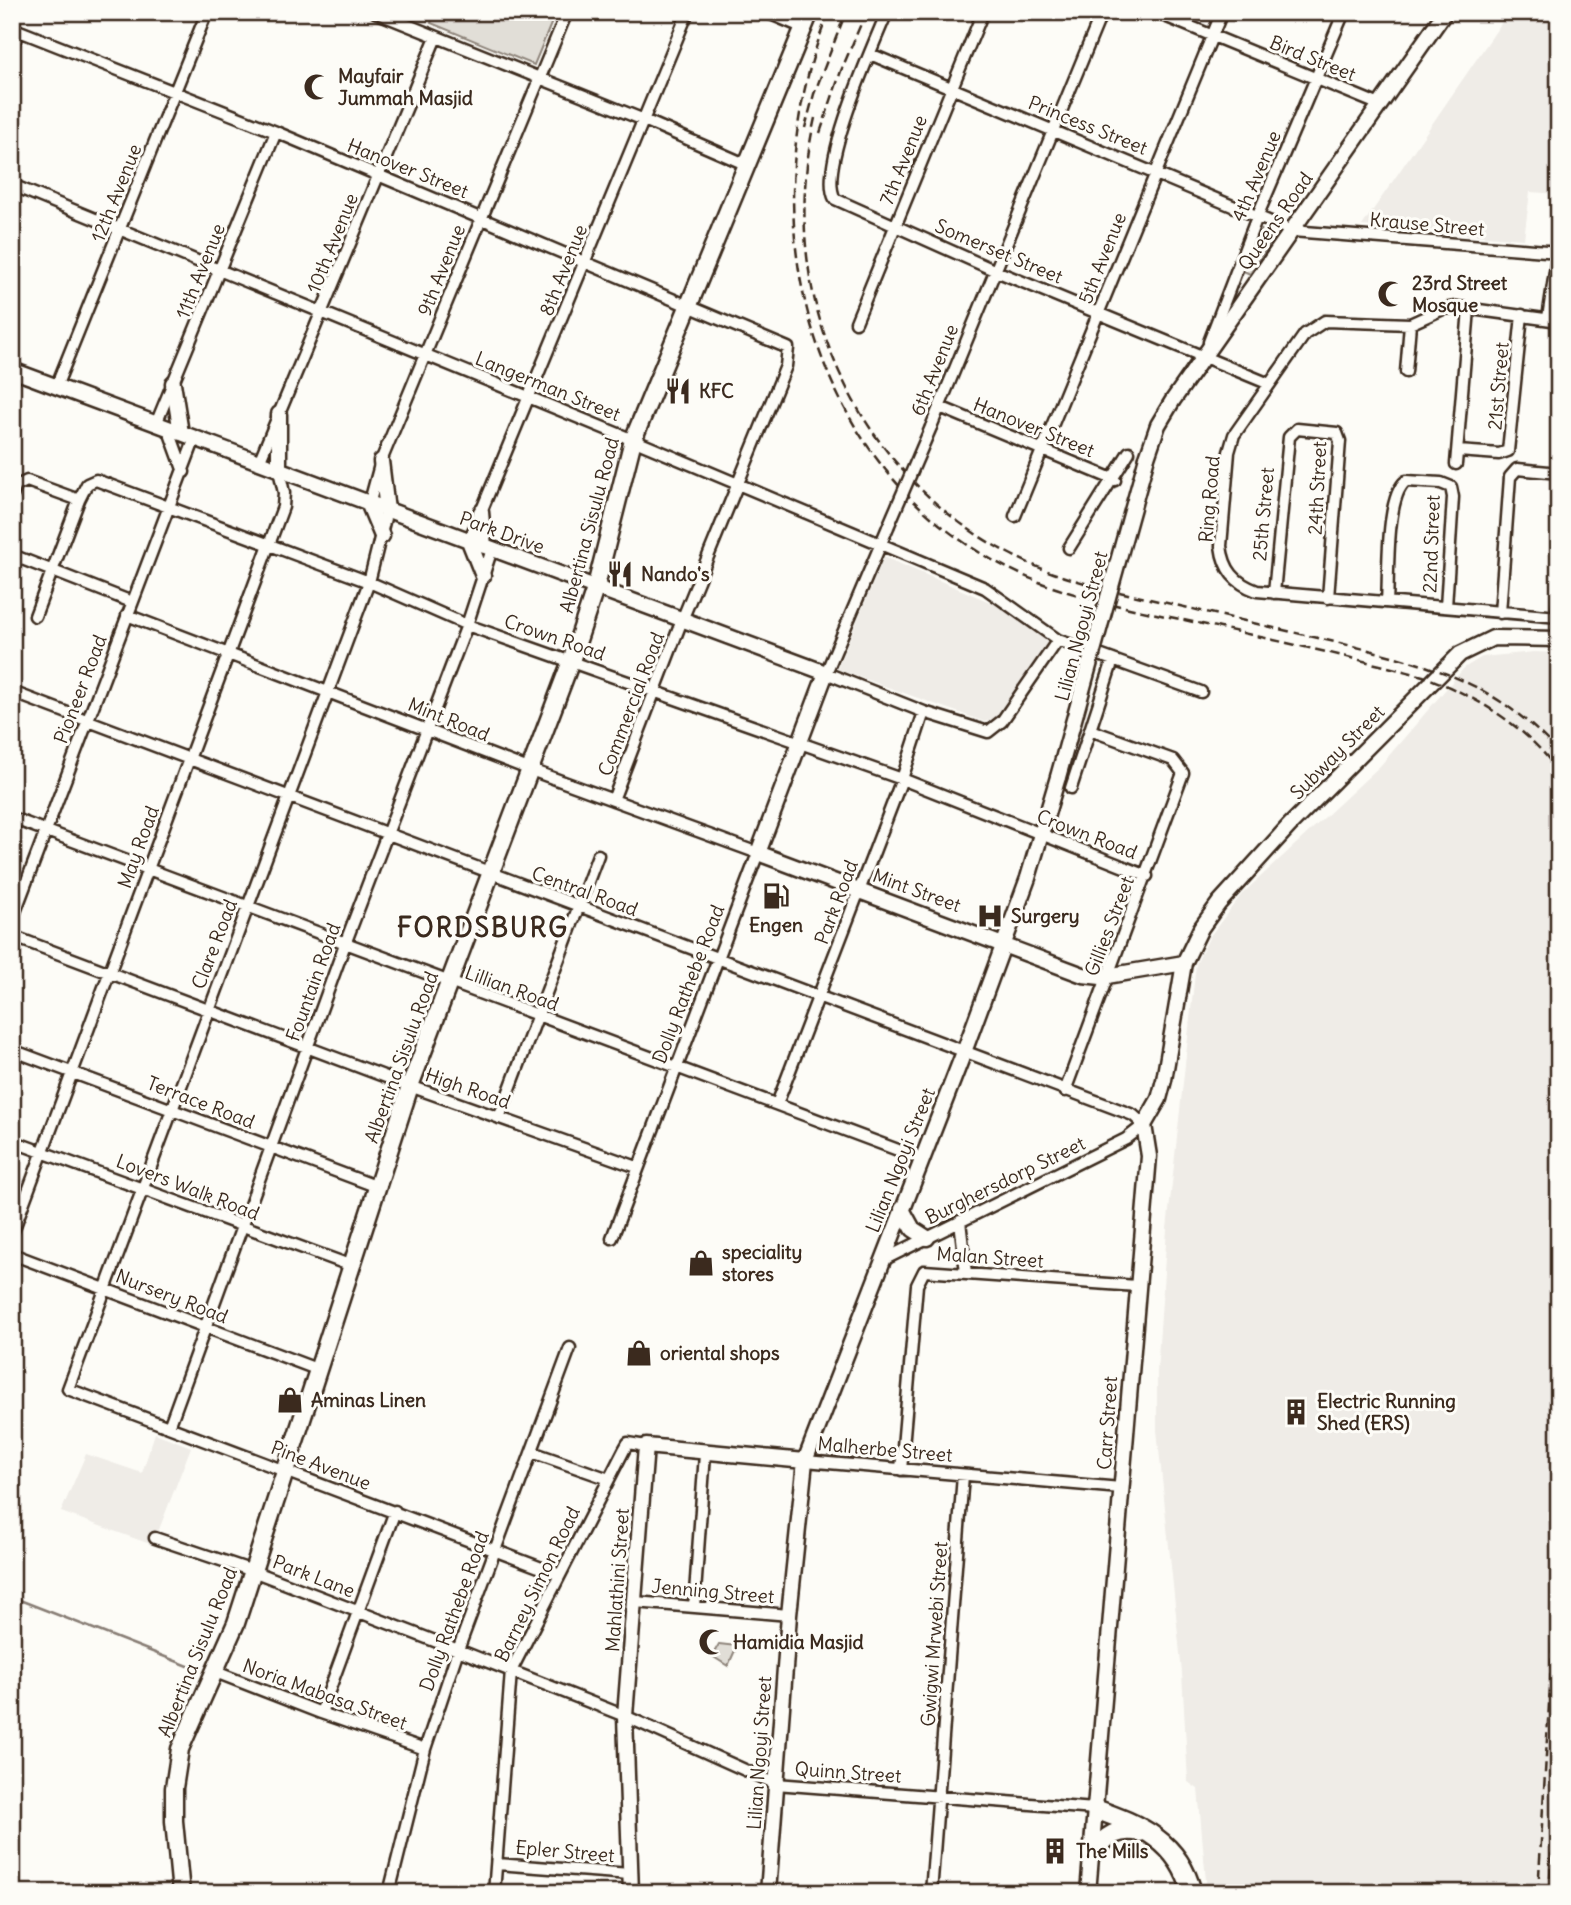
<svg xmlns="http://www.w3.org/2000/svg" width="1571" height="1905" font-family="Delius,sans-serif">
  <rect width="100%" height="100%" fill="#fdfcf7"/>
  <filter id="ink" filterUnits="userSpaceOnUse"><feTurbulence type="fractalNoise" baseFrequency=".0143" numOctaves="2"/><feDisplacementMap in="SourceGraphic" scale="14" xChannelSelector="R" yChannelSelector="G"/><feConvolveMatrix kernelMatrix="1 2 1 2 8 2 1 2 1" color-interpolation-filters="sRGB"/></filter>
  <g filter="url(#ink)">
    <path fill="#efece7" d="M1509,12l50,2v180l-29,-2 -6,47 -162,-13z
      M884,557l120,51 45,34 -53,75 -11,5 -148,-53z
      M1534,652l25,1v1240h-352l-9,-104 -10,-7 -6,-109 -25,-243v-58l10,-143 29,-265 14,-28 31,-41 139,-129 84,-98 18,-11z
      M155,1433l36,14 -38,98 -92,-33 25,-58 56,19z"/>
    <path fill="#e1ded7" stroke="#8e847a" stroke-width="2" d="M435,12h121l-22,53 -103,-42z
      M1259,229l15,6v3l-24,36 -9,-4z
      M719,1644l18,2 -9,20 -16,-10z"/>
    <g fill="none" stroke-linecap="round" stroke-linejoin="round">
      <path stroke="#887d74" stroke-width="2.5" d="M12,1597l184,72"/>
      <g stroke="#3b2a1e" stroke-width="15">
        <path id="street" d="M375,12l269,108 101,44
          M766,12l38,16
          M887,12c-14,34 -70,157 -52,187l161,72 271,112
          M1155,12l225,93
          M12,28l264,104 512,216 -2,18 -104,254 -69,180
          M12,48l6,-17
          M870,54l422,177 267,21
          M12,185l621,255 352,148 73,52 143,52
          M1548,318l10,-66
          M1559,321l-102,-14 -14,2 -33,15 -85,-3 -20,13 -71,101 -5,17 -8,94c3,24 14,37 36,45l302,26
          M856,322l127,-310
          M1209,342l48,-125 87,-205
          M1406,372l4,-48
          M56,387l151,-375
          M940,407l175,73
          M156,424l120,-292
          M931,427l171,-415
          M168,428l16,44
          M1458,451l41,3 9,-3 14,-136
          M259,462l177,-425
          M1456,464l13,-155
          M12,496l4,-10 11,-5 52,19
          M369,505l12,-44 186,-449
          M387,510l-18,72 -301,807 492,186
          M1015,516l207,-504
          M888,527l-62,146 98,39 64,20 14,-11 56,-81
          M469,541l219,-529
          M1069,548l60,-96
          M12,555l120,47
          M1274,593l15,-156 8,-8 40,4 3,8 -12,157
          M1387,602c2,-26 -2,-105 19,-121l35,2 10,4 2,10 -7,110
          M1500,613l10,-136 7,-8 42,4
          M127,615l404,155 227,83 -146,385
          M35,616l44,-116 8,-16 9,-4 273,102 98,43 435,154 245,97
          M1557,617l2,-22
          M12,692l1121,423 11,10 -18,14 -245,122
          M1071,788l42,-128
          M12,818l910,341
          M12,920l183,-482
          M12,936l398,150 227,81
          M12,1050l366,137
          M1065,1091l118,-318 -10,-13 -83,-30
          M777,1104l125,-325 22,-67
          M499,1118l99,-263
          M12,1141l340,125
          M960,1221l6,52
          M12,1234l271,-727 1,-14 -5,-23
          M12,1254l307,116
          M169,1427l176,-483 122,-319 25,-76
          M532,1452l77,27
          M805,1461l316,27
          M901,1470l16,-185 7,-14 213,15
          M155,1538l98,33 205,79 167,66 151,68 319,25
          M635,1602l154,13
          M694,1607l11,-153
          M213,1671l108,42 104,36
          M321,1713l74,-202
          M497,1864l133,10
          M389,1893l36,-144 33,-99 112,-302
          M494,1893l17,-222 113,-221 4,-7 18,3
          M931,1893l32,-418"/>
      </g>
      <g stroke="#3b2a1e" stroke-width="19">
        <path id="secondary" d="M12,370l814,303 -68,180 325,122 18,2 83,-14
          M173,383l8,50
          M279,414v56
          M1147,457l11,-32 15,-25 272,-388
          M381,461l6,49
          M369,505l13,31
          M481,512l3,34
          M469,541l14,35
          M902,1209l11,20 14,9
          M631,1893l-6,-177 21,-270 159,15
          M768,1893l21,-278 16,-154 159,-409 64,-174 30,-101
          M1088,1893l61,-737 -5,-31 15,-26 5,-19 20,-117 17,-35 18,-25 70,-77 171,-172 33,-16 66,1"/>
      </g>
      <g stroke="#3b2a1e" stroke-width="21">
        <path id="primary" d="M181,1893l-7,-72v-33l6,-39 56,-126 174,-537 161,-425 25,-75 37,-146 177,-428"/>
      </g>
      <g stroke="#3b2a1e" stroke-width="23">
        <path id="highway" d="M1095,1809c45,16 84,32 97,84
          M1092,1853c14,-17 26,-26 48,-21"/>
      </g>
      <use href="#street" stroke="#fdfcf7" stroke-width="10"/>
      <use href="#secondary" stroke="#fdfcf7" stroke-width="14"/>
      <use href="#primary" stroke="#fdfcf7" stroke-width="16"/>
      <use href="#highway" stroke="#fdfcf7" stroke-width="18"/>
      <path stroke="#3b2a1e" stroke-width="2.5" stroke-dasharray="10 5" stroke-linecap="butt" d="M829,12c-88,214 -14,488 218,573 47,17 97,26 146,37 77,17 154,34 230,54 54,21 101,48 136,96
        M815,118c-20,88 -12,178 27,260 35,76 100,144 176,180 46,23 98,33 149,45 56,13 112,26 168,39 90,21 160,38 224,111
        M805,128l9,-34 32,-82
        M820,133l21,-62 25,-59
        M1538,1893l21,-360
        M1549,1893l10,-149"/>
      <g stroke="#3b2a1e" stroke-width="15" stroke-linecap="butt">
        <path id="street-bridge" d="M888,527l43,-100"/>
      </g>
      <g stroke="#3b2a1e" stroke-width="19" stroke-linecap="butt">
        <path id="secondary-bridge" d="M1058,777l89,-320"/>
      </g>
      <use href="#street-bridge" stroke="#fdfcf7" stroke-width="10"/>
      <use href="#secondary-bridge" stroke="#fdfcf7" stroke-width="14"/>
    </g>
  </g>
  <defs>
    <g id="mosque-bare" transform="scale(2.1)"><path d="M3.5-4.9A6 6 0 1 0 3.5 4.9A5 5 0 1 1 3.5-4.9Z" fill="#3b2a1e" stroke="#fdfcf7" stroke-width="2.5" paint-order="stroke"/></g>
    <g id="restaurant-bare" transform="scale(2.1)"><path d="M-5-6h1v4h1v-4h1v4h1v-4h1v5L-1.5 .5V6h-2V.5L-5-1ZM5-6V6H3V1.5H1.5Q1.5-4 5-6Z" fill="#3b2a1e" stroke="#fdfcf7" stroke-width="2.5" paint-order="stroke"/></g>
    <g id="fuel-bare" transform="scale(2.1)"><path d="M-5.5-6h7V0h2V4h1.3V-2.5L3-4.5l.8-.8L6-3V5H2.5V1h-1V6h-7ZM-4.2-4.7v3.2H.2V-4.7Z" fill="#3b2a1e" stroke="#fdfcf7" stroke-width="2.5" paint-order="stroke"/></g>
    <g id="hospital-bare" transform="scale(2.1)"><path d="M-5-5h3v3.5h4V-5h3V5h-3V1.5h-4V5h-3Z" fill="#3b2a1e" stroke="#fdfcf7" stroke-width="2.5" paint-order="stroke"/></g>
    <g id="shop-bare" transform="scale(2.1)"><path d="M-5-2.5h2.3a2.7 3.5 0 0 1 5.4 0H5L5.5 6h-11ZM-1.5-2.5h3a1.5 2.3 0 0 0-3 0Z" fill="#3b2a1e" stroke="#fdfcf7" stroke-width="2.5" paint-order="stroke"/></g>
    <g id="building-bare" transform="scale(2.1)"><path d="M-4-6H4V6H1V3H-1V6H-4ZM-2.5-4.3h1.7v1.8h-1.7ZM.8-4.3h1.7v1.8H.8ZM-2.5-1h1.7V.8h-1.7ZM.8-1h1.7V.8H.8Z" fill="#3b2a1e" stroke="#fdfcf7" stroke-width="2.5" paint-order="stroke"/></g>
  </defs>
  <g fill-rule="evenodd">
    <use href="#mosque-bare" x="317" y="87"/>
    <use href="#mosque-bare" x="1391" y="294"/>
    <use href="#restaurant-bare" x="678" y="391"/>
    <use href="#restaurant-bare" x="620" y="574"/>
    <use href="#fuel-bare" x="776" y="896"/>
    <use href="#hospital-bare" x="990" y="916"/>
    <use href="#shop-bare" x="701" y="1263"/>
    <use href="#shop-bare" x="639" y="1353"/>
    <use href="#shop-bare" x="290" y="1400"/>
    <use href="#building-bare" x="1296" y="1412"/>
    <use href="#mosque-bare" x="712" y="1642"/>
    <use href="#building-bare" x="1055" y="1851"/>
  </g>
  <g text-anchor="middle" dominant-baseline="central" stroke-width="6" stroke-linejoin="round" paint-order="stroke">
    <g font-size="19" fill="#3b2a1e" stroke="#fdfcf7">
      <text transform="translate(1313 58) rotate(22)">Bird Street</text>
      <text transform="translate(1088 125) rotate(22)">Princess Street</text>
      <text transform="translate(903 160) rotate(-68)">7th Avenue</text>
      <text transform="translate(408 168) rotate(22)">Hanover Street</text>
      <text transform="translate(1256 176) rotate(-67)">4th Avenue</text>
      <text transform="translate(116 193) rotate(-68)">12th Avenue</text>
      <text transform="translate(1275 221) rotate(-55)">Queens Road</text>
      <text transform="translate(1427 224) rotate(5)">Krause Street</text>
      <text transform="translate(332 243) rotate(-68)">10th Avenue</text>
      <text transform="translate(999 251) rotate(23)">Somerset Street</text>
      <text transform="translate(1102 258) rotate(-68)">5th Avenue</text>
      <text transform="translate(441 270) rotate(-68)">9th Avenue</text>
      <text transform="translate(563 270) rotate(-68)">8th Avenue</text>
      <text transform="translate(200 271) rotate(-68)">11th Avenue</text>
      <text transform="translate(934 370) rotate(-68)">6th Avenue</text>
      <text transform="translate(548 386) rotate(22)">Langerman Street</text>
      <text transform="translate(1498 386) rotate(-85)">21st Street</text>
      <text transform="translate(1034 427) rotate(22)">Hanover Street</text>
      <text transform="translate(1317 488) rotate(-87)">24th Street</text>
      <text transform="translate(1209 499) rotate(-85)">Ring Road</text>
      <text transform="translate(1263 514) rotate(-85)">25th Street</text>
      <text transform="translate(589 525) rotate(-75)">Albertina Sisulu Road</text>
      <text transform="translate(502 532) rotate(20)">Park Drive</text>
      <text transform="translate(1431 544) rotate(-88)">22nd Street</text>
      <text transform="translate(1081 626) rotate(-75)">Lilian Ngoyi Street</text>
      <text transform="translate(555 637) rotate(19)">Crown Road</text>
      <text transform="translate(80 689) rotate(-69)">Pioneer Road</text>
      <text transform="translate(631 704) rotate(-69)">Commercial Road</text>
      <text transform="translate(449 719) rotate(22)">Mint Road</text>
      <text transform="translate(1337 752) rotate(-45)">Subway Street</text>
      <text transform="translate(1087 834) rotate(21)">Crown Road</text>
      <text transform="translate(138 847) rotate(-70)">May Road</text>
      <text transform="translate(917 890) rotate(20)">Mint Street</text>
      <text transform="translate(585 891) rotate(20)">Central Road</text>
      <text transform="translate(836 902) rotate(-69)">Park Road</text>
      <text transform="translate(1109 926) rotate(-69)">Gillies Street</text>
      <text transform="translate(214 944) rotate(-69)">Clare Road</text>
      <text transform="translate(313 982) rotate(-70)">Fountain Road</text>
      <text transform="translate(688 984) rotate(-69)">Dolly Rathebe Road</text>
      <text transform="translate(512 988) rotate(20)">Lillian Road</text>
      <text transform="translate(401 1057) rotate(-70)">Albertina Sisulu Road</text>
      <text transform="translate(468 1088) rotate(19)">High Road</text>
      <text transform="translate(201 1102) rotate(21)">Terrace Road</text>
      <text transform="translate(900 1160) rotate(-68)">Lilian Ngoyi Street</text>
      <text transform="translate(1005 1180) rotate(-26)">Burghersdorp Street</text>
      <text transform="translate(188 1187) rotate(21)">Lovers Walk Road</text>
      <text transform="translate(990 1257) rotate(4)">Malan Street</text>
      <text transform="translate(172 1296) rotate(21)">Nursery Road</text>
      <text transform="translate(1107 1423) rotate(-86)">Carr Street</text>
      <text transform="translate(885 1449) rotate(5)">Malherbe Street</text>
      <text transform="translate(321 1465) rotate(21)">Pine Avenue</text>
      <text transform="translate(314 1576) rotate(21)">Park Lane</text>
      <text transform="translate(617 1580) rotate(-86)">Mahlathini Street</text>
      <text transform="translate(537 1584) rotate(-64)">Barney Simon Road</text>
      <text transform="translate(713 1591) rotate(5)">Jenning Street</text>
      <text transform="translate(454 1611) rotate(-70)">Dolly Rathebe Road</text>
      <text transform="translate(934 1634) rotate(-86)">Gwigwi Mrwebi Street</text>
      <text transform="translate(197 1652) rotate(-68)">Albertina Sisulu Road</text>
      <text transform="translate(325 1694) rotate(20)">Noria Mabasa Street</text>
      <text transform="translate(759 1753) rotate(-86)">Lilian Ngoyi Street</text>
      <text transform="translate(848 1772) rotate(4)">Quinn Street</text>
      <text transform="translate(565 1851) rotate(5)">Epler Street</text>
    </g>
    <g font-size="19" font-weight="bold" fill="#3b2a1e" stroke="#fdfcf7" text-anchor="start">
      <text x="338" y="76">Mayfair<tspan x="338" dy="22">Jummah Masjid</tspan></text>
      <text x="1412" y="283">23rd Street<tspan x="1412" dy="22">Mosque</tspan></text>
      <text x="699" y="391">KFC</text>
      <text x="641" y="574">Nando's</text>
      <text x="1011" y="916">Surgery</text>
      <text x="776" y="925" text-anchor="middle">Engen</text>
      <text x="722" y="1252">speciality<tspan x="722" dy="22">stores</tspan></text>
      <text x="660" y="1353">oriental shops</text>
      <text x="311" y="1400">Aminas Linen</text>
      <text x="1317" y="1401">Electric Running<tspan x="1317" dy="22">Shed (ERS)</tspan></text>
      <text x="733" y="1642">Hamidia Masjid</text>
      <text x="1076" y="1851">The Mills</text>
    </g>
    <g font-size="26" font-weight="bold" letter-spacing="2" fill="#3b2a1e" stroke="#fdfcf7">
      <text x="483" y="927">FORDSBURG</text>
    </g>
  </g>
  <rect width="1571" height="1905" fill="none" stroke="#fdfcf7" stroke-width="42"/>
  <rect x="21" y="21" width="1529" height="1863" fill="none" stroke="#3b2a1e" stroke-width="2.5" filter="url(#ink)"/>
</svg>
